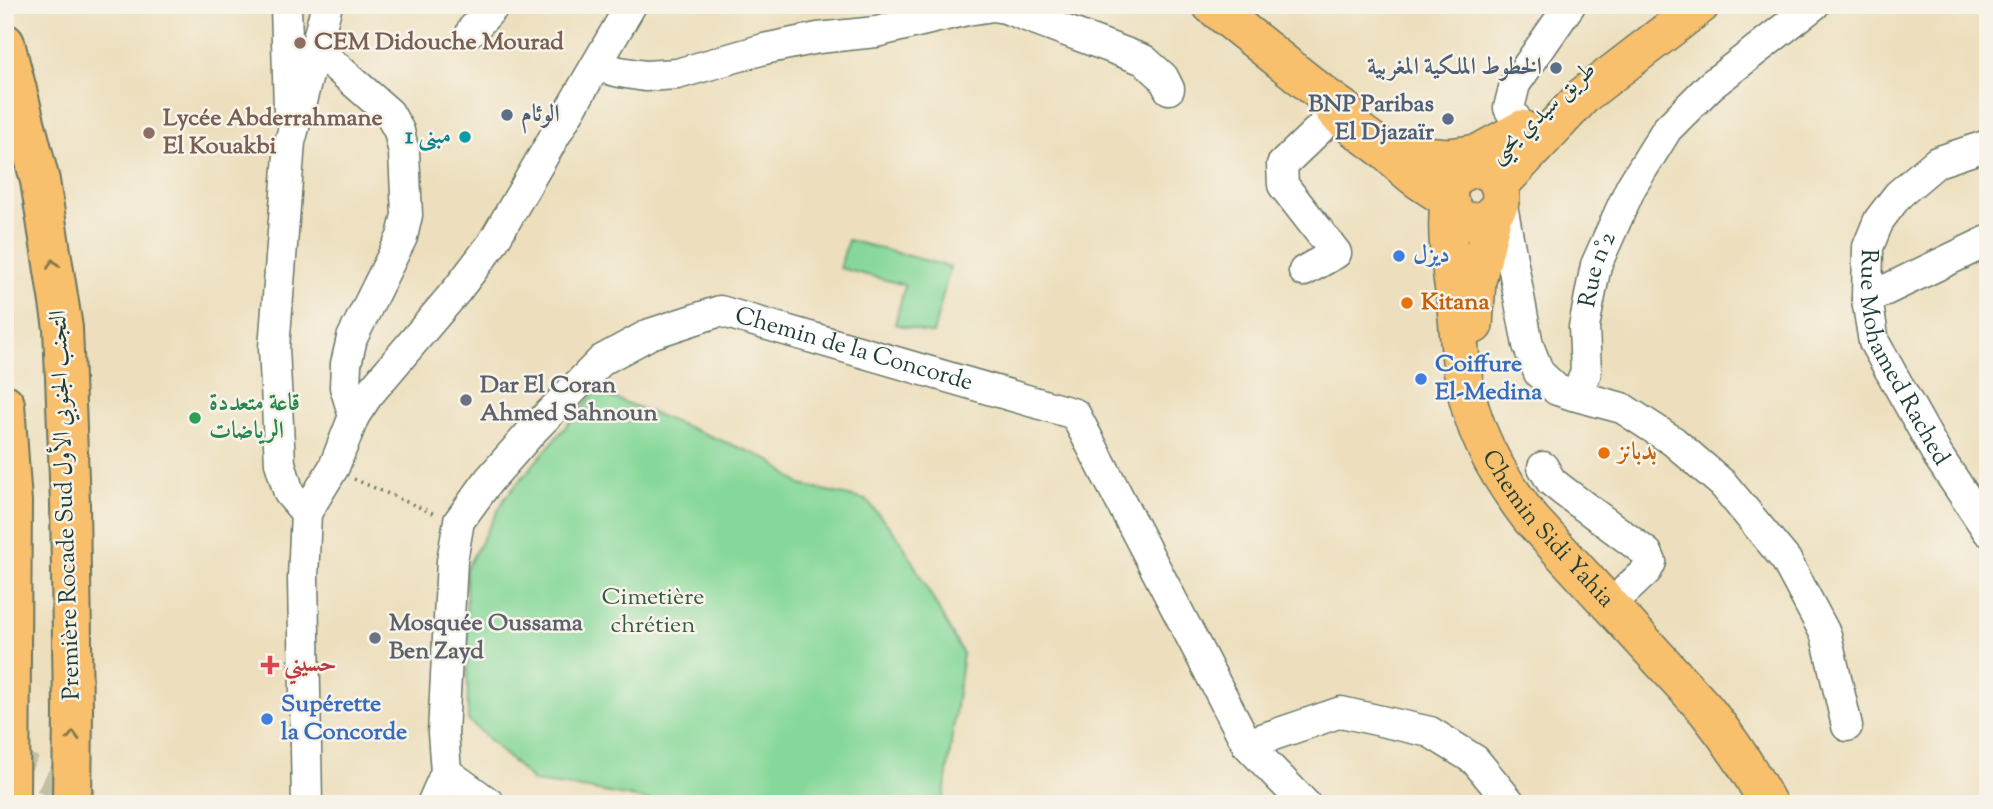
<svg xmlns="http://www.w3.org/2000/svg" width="1993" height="809" font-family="'Sorts Mill Goudy',Amiri,serif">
  <rect width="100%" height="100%" fill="#f7f3e8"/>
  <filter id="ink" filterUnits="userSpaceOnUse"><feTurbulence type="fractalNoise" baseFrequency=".0143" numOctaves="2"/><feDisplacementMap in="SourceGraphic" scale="14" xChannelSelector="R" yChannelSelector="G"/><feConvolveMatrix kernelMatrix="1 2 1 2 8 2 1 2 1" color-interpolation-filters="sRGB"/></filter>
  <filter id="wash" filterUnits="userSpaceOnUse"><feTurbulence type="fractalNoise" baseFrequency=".00686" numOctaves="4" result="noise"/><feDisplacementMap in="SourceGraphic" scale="28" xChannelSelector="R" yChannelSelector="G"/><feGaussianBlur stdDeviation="1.57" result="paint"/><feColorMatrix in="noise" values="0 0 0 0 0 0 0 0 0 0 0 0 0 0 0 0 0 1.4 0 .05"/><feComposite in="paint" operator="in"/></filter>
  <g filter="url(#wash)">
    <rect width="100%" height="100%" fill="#eddfbd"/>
    <path fill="#86d89a" stroke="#528a67" stroke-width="2" d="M848,240l102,27 -17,67 -38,-10 10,-39 -65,-17z
      M596,391l172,68 33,26 65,15 34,39 63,115 -20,150h-275l-80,-15 -54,-7 -66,-62 -2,-151 39,-71z"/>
  </g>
  <g filter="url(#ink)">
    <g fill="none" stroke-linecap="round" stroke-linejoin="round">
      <path stroke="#c4bfa2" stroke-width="30" stroke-dasharray="30 15" stroke-linecap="butt" d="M5,756l84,47"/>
      <g stroke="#677664" stroke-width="33">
        <g id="minor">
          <path d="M286,5l3,105"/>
          <path d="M472,30l23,-25"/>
          <path d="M316,49l73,64 10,18 5,22 3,62 -5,22 -50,101 -6,26 -1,23 9,29"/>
          <path d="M596,66l24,6 25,4 32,-2 87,-25 54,-11 58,-6 91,-22 26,-4 12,2 139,52 19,17 6,12"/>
          <path d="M1522,129l-13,-21 6,-24 55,-79"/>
          <path id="s1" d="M1988,145l-51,17 -39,33 -19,25 -11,27 -1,52 7,43 64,114 50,75"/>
          <path id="s2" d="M1501,200l27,145 11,28 18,17 16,5 6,-6 7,-17 -2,-45 12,-62 35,-78 36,-58 43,-43 104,-81"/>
          <path d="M1304,271l32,-18 -53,-68 -1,-20 54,-52"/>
          <path d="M1867,299l121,-58"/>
          <path d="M1573,395l49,13 51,33 50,43 63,76 40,75 21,91"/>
          <path d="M1543,467l8,14 11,9 85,63 4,9 -4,8 -20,19"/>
          <path d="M306,513l-17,-20 -9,-30 -6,-115 16,-206 37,-137"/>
          <path d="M1247,744l94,-32 89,20 45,28 36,44"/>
          <path d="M446,772l44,32"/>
          <path d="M307,804l-4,-226 3,-65 28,-46 20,-51 14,-21 89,-105 35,-46 139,-239"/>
          <path id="s3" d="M432,804l14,-32 -3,-39 9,-172 7,-40 30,-41 44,-50 69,-70 48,-26 70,-23 355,103 172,330 58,60"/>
        </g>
      </g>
      <g stroke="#677664" stroke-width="40">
        <g id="major">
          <path d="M1211,5l114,91 20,14"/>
          <path d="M1325,96c4,6 7,13 12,18 14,13 32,24 47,36 11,10 21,20 33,29 9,7 22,13 31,22 6,7 7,16 17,19 11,4 22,0 29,-8 7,-6 8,-17 6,-25 -10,-31 -57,-19 -51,15"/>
          <path d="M1410,154l39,3 29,-4 44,-24"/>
          <path d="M1499,186l85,-91 117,-90"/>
          <path id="s4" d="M1449,203c-4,32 2,64 6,96 3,23 4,47 7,70 8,59 33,103 68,149l176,192c24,30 44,60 62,94"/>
          <path d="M1474,325l3,-44 16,-67"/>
        </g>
      </g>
      <g stroke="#677664" stroke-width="42">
        <path id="highway" d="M5,43l35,138 23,147 7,175 3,207 -1,94
          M5,404l7,98 -2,302"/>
      </g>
      <path stroke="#677664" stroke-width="3.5" stroke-dasharray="2 5" stroke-linecap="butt" d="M354,479l83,36"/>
      <use href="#minor" stroke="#fff" stroke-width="30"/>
      <use href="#major" stroke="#f8bf6c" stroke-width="37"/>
      <use href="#highway" stroke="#f8bf6c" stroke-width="38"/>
    </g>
    <defs><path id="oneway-chevron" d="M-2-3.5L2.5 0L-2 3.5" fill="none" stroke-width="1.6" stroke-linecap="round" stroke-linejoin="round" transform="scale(1.75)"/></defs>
    <g stroke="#81784d">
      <use href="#oneway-chevron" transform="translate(53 264) rotate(-99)"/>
      <use href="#oneway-chevron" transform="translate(73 736) rotate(-89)"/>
    </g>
  </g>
  <g fill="#8d6e63" stroke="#f7f3e8" stroke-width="2.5">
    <circle cx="300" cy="43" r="7"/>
    <circle cx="149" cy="133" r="7"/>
  </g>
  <g fill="#5c6f8a" stroke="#f7f3e8" stroke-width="2.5">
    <circle cx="1556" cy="68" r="7"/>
    <circle cx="507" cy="115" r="7"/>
    <circle cx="1448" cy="119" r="7"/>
  </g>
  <circle fill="#0f9aa8" stroke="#f7f3e8" stroke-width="2.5" cx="465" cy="137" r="7"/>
  <g fill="#3f7fe0" stroke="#f7f3e8" stroke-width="2.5">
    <circle cx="1399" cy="256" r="7"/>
    <circle cx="1421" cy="379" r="7"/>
    <circle cx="267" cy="719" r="7"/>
  </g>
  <g fill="#e8710a" stroke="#f7f3e8" stroke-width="2.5">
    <circle cx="1407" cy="303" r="7"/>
    <circle cx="1604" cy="453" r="7"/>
  </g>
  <g fill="#6b7280" stroke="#f7f3e8" stroke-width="2.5">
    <circle cx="466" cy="400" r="7"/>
    <circle cx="375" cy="638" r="7"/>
  </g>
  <circle fill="#2e9e5b" stroke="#f7f3e8" stroke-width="2.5" cx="195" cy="418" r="7"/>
  <path fill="#e0444e" stroke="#f7f3e8" stroke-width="2.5" d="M266.5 654.5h7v7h7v7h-7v7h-7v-7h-7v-7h7z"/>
  <g text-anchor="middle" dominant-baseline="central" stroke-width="5" stroke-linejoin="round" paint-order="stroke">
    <g font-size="24" font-weight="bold" fill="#785e54" stroke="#f7f3e8" text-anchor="start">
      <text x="314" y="43">CEM Didouche Mourad</text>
      <text x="163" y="119">Lycée Abderrahmane<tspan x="163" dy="28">El Kouakbi</tspan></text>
    </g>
    <g font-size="24" font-weight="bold" fill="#4e5e75" stroke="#f7f3e8" text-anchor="end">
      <text x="1542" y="68">الخطوط الملكية المغربية</text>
      <text x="1434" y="105">BNP Paribas<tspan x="1434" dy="28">El Djazaïr</tspan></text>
      <text x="521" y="115" text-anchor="start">الوئام</text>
    </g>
    <g font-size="24" fill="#1f3d34" stroke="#f7f3e8">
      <text transform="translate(1543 113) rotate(-43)">طريق سيدي يحيى</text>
      <text stroke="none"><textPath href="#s2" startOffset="350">Rue n°2</textPath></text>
      <text stroke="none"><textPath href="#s3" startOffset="770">Chemin de la Concorde</textPath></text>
      <text stroke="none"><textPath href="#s1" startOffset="284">Rue Mohamed Rached</textPath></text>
      <text transform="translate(66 505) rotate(-92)">Première Rocade Sud التجنب الجنوبي الأول</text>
      <text stroke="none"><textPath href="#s4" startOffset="352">Chemin Sidi Yahia</textPath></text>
    </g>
    <g font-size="24" font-weight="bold" fill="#0d838f" stroke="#f7f3e8" text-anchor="end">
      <text x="451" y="137">مبنى 1</text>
    </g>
    <g font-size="24" font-weight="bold" fill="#366cbe" stroke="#f7f3e8" text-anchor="start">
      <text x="1413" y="256">ديزل</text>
      <text x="1435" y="365">Coiffure<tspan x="1435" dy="28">El-Medina</tspan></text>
      <text x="281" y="705">Supérette<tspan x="281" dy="28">la Concorde</tspan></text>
    </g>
    <g font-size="24" font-weight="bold" fill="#c56008" stroke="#f7f3e8" text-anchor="start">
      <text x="1421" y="303">Kitana</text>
      <text x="1618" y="453">بدبانز</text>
    </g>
    <g font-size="24" font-weight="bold" fill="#5b616d" stroke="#f7f3e8" text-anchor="start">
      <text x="480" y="386">Dar El Coran<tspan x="480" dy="28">Ahmed Sahnoun</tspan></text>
      <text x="389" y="624">Mosquée Oussama<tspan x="389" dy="28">Ben Zayd</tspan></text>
    </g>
    <g font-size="24" font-weight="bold" fill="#27864d" stroke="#f7f3e8" text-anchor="start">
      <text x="209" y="404">قاعة متعددة<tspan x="209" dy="28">الرياضات</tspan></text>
    </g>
    <g font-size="24" fill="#345c48" stroke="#f7f3e8">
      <text x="653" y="598">Cimetière<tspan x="653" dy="28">chrétien</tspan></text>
    </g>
    <g font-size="24" font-weight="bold" fill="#be3a42" stroke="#f7f3e8" text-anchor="start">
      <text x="284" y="665">حسيني</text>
    </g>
  </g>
  <rect width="1993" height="809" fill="none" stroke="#f7f3e8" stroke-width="28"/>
</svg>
